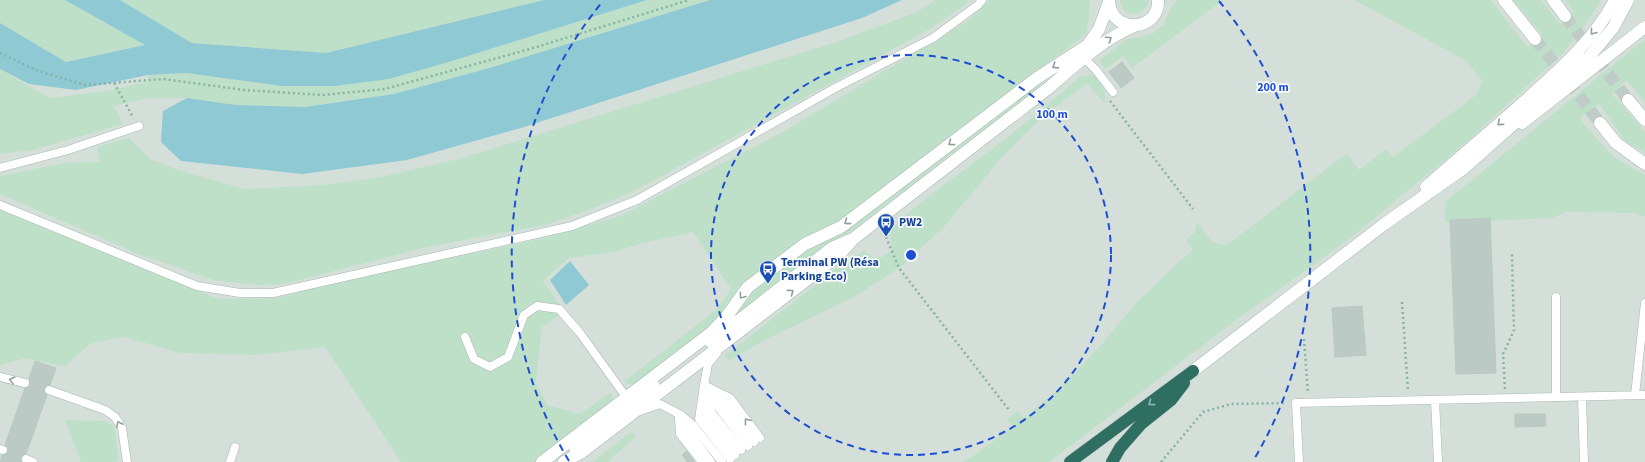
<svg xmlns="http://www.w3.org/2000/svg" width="1645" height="462" font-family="'Source Sans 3',sans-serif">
  <rect width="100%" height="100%" fill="#e6efeb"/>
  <path fill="#d4dfda" d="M0,0h1645v462h-1645z"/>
  <path fill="#bfe0c8" d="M0,0h65l80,45 -79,17 -66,-39z
    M120,0h424l-218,53 -134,-10z
    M647,0h63l-217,67 -99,27 -89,13 -69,-2 -49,-7h-36l-37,8 9,18 -90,26 -33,4v-85l50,29 56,-7 42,-9v-7l38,-2 96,13 107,-7 63,-18z
    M935,0h34l-5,6 -34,23 -294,161 -44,19 -47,16 -118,22 -143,37 -29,1 -42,-5 -77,-27 -136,-59v-18l71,-14h28l-1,-15 31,-9 21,21 28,11 67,19 78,-4 57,-8 82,-19 374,-116 81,-30z
    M989,0h101l-1,17 -3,17 -227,174 -27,18 -28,12 -64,48 -32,45 -70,51 -9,3 -4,-4 92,-72 14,-20 -38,-57 -53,12 -26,8 -45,6 -26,23 22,31 -23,15 -6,55 11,23 33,9 31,-22 2,7 -6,7 -72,56h-134l-76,-115 -70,8 -75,-2 -56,-16 -33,6 -27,24 -38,-9 -26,7v-156l219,90 58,-1 109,-30 78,-13 76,-16 80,-23 159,-82 187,-112z
    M1120,0h29c-4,18 -27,18 -29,0z
    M1177,0h46l-91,68 -8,-12 -19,13 -6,-8 27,-22 14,-2 12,-3 11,-9 9,-19z
    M1354,0h137l36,47 16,-11 -30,-36h28l19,24 14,-12 -9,-12h36l-16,25 -22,28 -22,20 -71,66 -118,98 -113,81 -190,144h-87l14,-8 36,-27 -5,-8 11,-8 6,7 35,-29 43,-45 34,-41 39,-38 18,-15 -7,-10 9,-8 2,-10 15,20 15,3 120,-92 12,17 27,-21 7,8 83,-62 6,-15 -17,-20z
    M1645,39v63l-19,-22 -14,14 33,38v21l-20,-12 -26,-38 -19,15 9,12 26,28 30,17v42l-11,-4 -69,-1 -12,6 -108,5v-21z
    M1091,74c11,5 16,19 13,29l-17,-20 -48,37 -35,35 -62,74 -43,39 -43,28 -93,45 -34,20 -4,-5 109,-86 31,-20 6,7h12l9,-7 -2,-19c23,-25 50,-43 78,-64 38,-29 77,-58 112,-91l3,1z
    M1044,83l-321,246 28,-38 57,-44 218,-156z
    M65,420l39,1 10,5 5,34 -3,2h-35z
    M631,432l5,4 -28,26h-16z"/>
  <path fill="#8ec9d4" d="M65,0h55l72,43 134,10 218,-53h103l-195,61 -63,18 -55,7h-52l-96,-13 -38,2 -72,15 -47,-6 -29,-15v-46l66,39 79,-17z
    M710,0h192l-40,18 -338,109 -117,33 -105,14 -121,-13 -20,-19 2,-31 24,-13 49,7 69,2 89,-13 99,-27z
    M570,261l19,24 -23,20 -16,-25z"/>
  <path fill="#bbcac4" stroke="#b8c9c2" d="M1122,62l12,16 -13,10 -12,-16z
    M1490,218l6,155 -40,1 -6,-154z
    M1362,306l4,49 -31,2 -3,-49z
    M35,361l21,7 -6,17 -4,1 -2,2v3l3,4 -21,59 -5,3v5h-21l2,-7 4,-1 2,-2v-3l-3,-4 20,-57 5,-3 -1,-6z
    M1515,414h30l1,12 -31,1z
    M687,451l7,10 -1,1h-6l-5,-7z"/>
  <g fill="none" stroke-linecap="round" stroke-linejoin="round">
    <path stroke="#bfccc8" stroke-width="12" stroke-dasharray="12 6" stroke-linecap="butt" d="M1565,16l63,84
      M1535,39l65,84"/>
    <g stroke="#a8b8b2" stroke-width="9">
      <path id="lane" d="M1084,58l12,12 17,22
        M0,168l68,-18 71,-24
        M0,205l197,81 43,7h33l299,-67 65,-26 198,-112 98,-50 45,-33 4,-5
        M465,337l9,22 16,8 18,-10 16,-42 13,-9 22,3 21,24 49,68
        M717,353l-9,11 -4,21 14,22 30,39
        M0,377l25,6
        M704,385l-5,34 31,40
        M704,385l26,13 30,40
        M49,390l56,20 10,7 7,11 5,34
        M715,394l9,8 30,40
        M1635,395l10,-92
        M1556,397v-100
        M1582,397l2,65
        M708,399l3,13 30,38
        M1435,400l3,62
        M705,405v11l30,39
        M640,411l20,-7 19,10 8,16 24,32
        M681,415l12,10 29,37
        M679,418l1,16 22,28
        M0,449l3,1
        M26,459l7,3
        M230,462l5,-15
        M1299,462l-3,-59 349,-8"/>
    </g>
    <g stroke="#a8b8b2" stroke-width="13">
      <path id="street" d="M1109,0c1,35 51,32 49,0
        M1504,0l31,39
        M1553,0l12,16
        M1084,51l15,-22 10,-27
        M1628,100l17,20
        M1522,123l123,-96
        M1600,123l16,20 29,21
        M711,342l121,-94 18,-8
        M575,448l79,-62
        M542,462l169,-129 16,-17 21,-29 57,-43 36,-17 196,-149 51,-33
        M564,462l18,-10 257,-197 14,-16 198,-153c26,-23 53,-48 86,-61"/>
    </g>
    <g stroke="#a4bbb3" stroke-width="13">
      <path id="secondary" d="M1426,187c37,-33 75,-64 111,-97 29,-26 60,-55 78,-90
        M1193,371l190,-146 81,-57 125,-111 24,-29 15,-28"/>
    </g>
    <g stroke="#c2cac8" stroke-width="13">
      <path id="highway" d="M1070,462l123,-91
        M1112,462l8,-14 21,-24 30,-24 13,-17"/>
    </g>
    <path stroke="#86b3a5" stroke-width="2.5" stroke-dasharray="2 3" stroke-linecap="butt" d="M0,53l38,18 47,14 78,-6 81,11 78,5 63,-6 145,-40 159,-49
      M114,83l19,34
      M1110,101l83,108
      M886,237l13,31 110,142
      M1402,302l6,89
      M1304,339l4,55
      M1505,389l-2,-35 11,-24 -2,-76
      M1161,462l42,-50 28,-8 55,-1"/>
    <use href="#lane" stroke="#fff" stroke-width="8"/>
    <use href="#street" stroke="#fff" stroke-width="12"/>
    <use href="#secondary" stroke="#fff" stroke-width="12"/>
    <use href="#highway" stroke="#2f6f62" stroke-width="12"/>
  </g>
  <defs><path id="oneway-chevron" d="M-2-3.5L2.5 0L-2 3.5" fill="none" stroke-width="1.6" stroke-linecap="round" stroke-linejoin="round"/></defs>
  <g stroke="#92a09c">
    <use href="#oneway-chevron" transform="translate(1593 32) rotate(128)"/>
    <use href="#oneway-chevron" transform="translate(1109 39) rotate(-34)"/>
    <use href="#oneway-chevron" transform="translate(1055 66) rotate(147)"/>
    <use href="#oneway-chevron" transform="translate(1500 123) rotate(140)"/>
    <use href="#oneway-chevron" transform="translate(951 143) rotate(143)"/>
    <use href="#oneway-chevron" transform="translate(847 222) rotate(143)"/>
    <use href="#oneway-chevron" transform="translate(791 292) rotate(-37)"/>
    <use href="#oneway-chevron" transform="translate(742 296) rotate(126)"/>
    <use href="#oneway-chevron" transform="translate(12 380) rotate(-166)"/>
    <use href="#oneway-chevron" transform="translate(747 421) rotate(-127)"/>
    <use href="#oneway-chevron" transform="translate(119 424) rotate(-117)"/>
  </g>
  <use stroke="#93b5ae" href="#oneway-chevron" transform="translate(1151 403) rotate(144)"/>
  <g fill="none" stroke="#1d4ed8" stroke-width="2" stroke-dasharray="7 5">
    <circle cx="911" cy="255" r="200"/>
    <path d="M569 461A399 399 0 0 1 603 1M1219 1A399 399 0 0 1 1253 461"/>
  </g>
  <defs>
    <g id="bus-pin" transform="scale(0.9)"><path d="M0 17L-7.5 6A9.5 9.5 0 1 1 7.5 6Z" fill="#1a4fb4" stroke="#f7fbf9"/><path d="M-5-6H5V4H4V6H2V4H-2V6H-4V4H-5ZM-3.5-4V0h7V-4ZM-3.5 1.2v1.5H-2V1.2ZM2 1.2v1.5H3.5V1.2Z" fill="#fff"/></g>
  </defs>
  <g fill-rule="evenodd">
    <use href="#bus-pin" x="886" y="222"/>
    <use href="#bus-pin" x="768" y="269"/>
  </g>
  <g text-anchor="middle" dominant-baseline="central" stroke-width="3.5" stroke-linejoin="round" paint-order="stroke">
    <g font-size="12" font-weight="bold" fill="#164399" stroke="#f7fbf9" text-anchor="start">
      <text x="899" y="222">PW2</text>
      <text x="781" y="262">Terminal PW (Résa<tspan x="781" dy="14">Parking Eco)</tspan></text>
    </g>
  </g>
  <circle cx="911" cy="255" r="6" fill="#1d4ed8" stroke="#f7fbf9" stroke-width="2"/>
  <g font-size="12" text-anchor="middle" font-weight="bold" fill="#1d4ed8" stroke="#f7fbf9" stroke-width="3.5" stroke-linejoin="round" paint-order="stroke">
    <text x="1273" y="91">200 m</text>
    <text x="1052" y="118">100 m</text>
  </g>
</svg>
